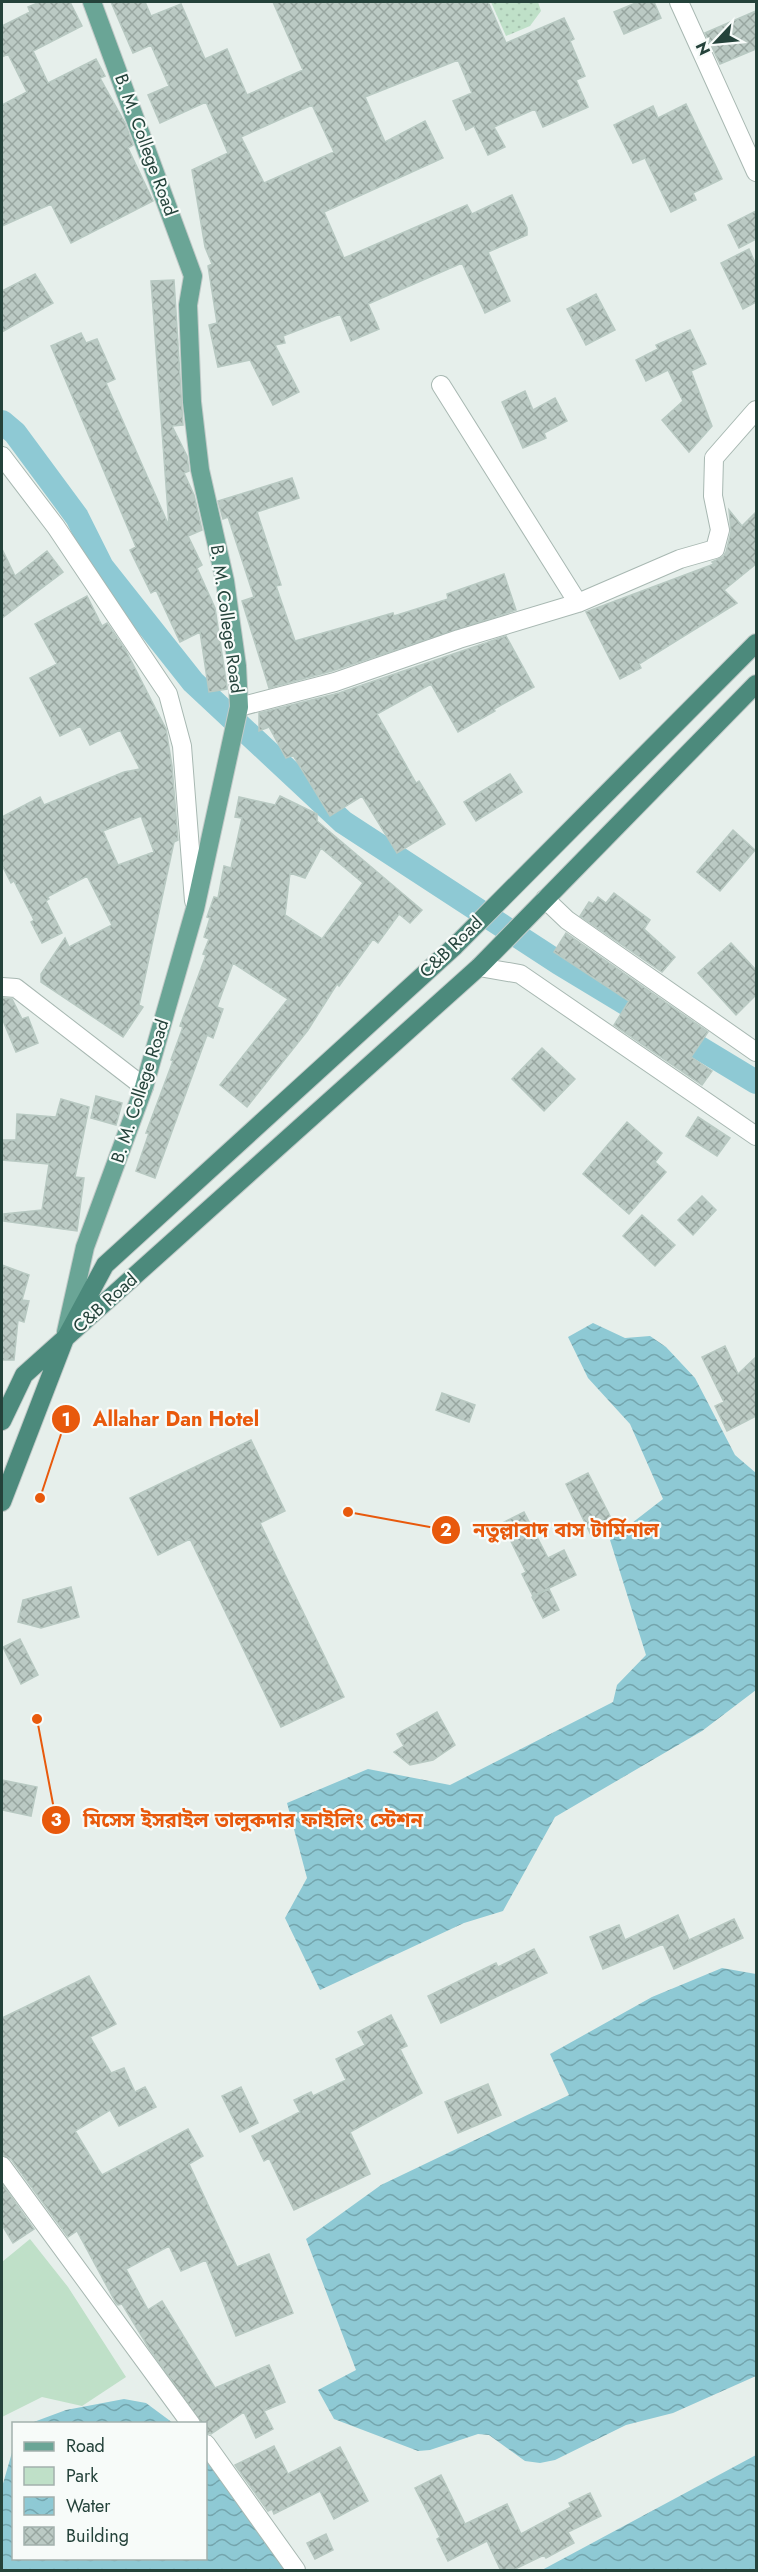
<svg xmlns="http://www.w3.org/2000/svg" width="758" height="2572" font-family="Jost,'Noto Sans Bengali',sans-serif">
  <defs>
    <pattern id="grass-dots" width="8" height="8" patternUnits="userSpaceOnUse" patternTransform="scale(1.5)"><rect width="8" height="8" fill="#bfe0c8"/><path d="M2 2h.1M6 6h.1" fill="none" stroke="#a4c1ad" stroke-width="1.8" stroke-linecap="round"/></pattern>
    <pattern id="water-waves" width="16" height="10" patternUnits="userSpaceOnUse" patternTransform="scale(1.5)"><rect width="16" height="10" fill="#8ec9d4"/><path d="M0 5q4-4 8 0t8 0" fill="none" stroke="#74a5ad"/></pattern>
    <pattern id="building-cross-hatch" width="8" height="8" patternUnits="userSpaceOnUse" patternTransform="scale(1.5)"><rect width="8" height="8" fill="#bbcac4"/><path d="M0 0l8 8M0 8l8-8" fill="none" stroke="#98a6a0"/></pattern>
  </defs>
  <rect width="100%" height="100%" fill="#e6efeb"/>
  <path fill="url(#grass-dots)" d="M491,2h47l3,9 -11,15 -24,10z"/>
  <path fill="#bfe0c8" d="M30,2239l38,48 58,90 -44,29 -40,-9 -40,20v-155z"/>
  <path fill="url(#water-waves)" d="M593,1323l32,15 25,-2 16,11 29,31 40,77 21,18v217l-54,41 -147,86 -52,94 -39,12 -144,67 -35,-72 22,-40 -20,-75 81,-34 82,16 163,-83 4,-17 29,-30 -36,-115 53,-41 -33,-75 -42,-46 -20,-41z
    M722,1968l34,6v402l-83,37 -47,12 -71,35 -15,3 -15,-2 -36,-26 -11,-1 -48,16 -12,1 -84,-32 -16,-29 38,-20 -50,-131 75,-54 188,-90 -19,-41 102,-57z
    M124,2399l22,4 27,20h-142l35,-13z
    M13,2449l1,109h192v-100l81,112h-285v-83z
    M756,2455v115h-214z"/>
  <g fill="none" stroke-linecap="round" stroke-linejoin="round">
    <path stroke="#8ec9d4" stroke-width="24" d="M2,422l13,11 62,84 25,50 91,115 150,140 216,141 197,119"/>
  </g>
  <path fill="url(#building-cross-hatch)" stroke="#b8c9c2" stroke-width="1.5" fill-rule="evenodd" d="M40,2h30l12,24 -49,25 15,32 48,-24 9,17 -5,2 25,45 8,22 -5,3 25,53 -82,42 -20,-39 -49,22v-121l25,-13 -19,-38 -6,3v-31l28,-14 -2,-5z
    M111,2h34l6,14 30,-12 24,55 22,-10 20,46 56,-25 -30,-68h215l18,41 58,-25 10,21 -4,2 15,35 -9,4 12,27 -45,20 -8,-18 -41,18 11,20 -17,8 -14,-29 -8,4 -13,-29 19,-8 -14,-33 -93,37 20,45 40,-21 18,37 -119,54 20,46 123,-53 5,9 40,-19 15,33v7l-39,17 22,49 -25,12 -23,-50 -94,41 11,25 -28,12 -11,-27 -57,22 2,7 -10,2 24,47 -26,13 -23,-45 -32,7 -9,-42 8,-2 -9,-57 4,-2 -7,-17 -13,-77 36,-17 -22,-51 -46,21 -12,-28 21,-9 -18,-41 -18,8zM312,105l22,47 -70,31 -23,-46z
    M638,2h16l7,16 -37,16 -10,-22z
    M756,11v38l-36,15 -15,-31z
    M686,104l36,75 -29,14 3,7 -25,12 -26,-54 -12,5 -19,-38 39,-19 5,12z
    M756,211v28l-17,9 -11,-23z
    M749,249l7,16v37l-13,7 -22,-46z
    M35,274l18,29 -51,29v-41z
    M174,280l9,145 -11,1 15,30 2,15 -5,2 10,22 8,35 -14,6 14,29 -5,3 18,40 12,79v2l-18,3 -9,-60 -20,10 -24,-52 -5,3 -21,-43 6,-3 -85,-201 30,-13 5,10 11,-4 18,40 -9,4 63,143 -18,-245z
    M596,294l19,36 -29,15 -19,-36z
    M690,330l16,34 -15,7 21,55 -23,26 -27,-32 21,-19 -15,-31 -22,11 -10,-21 22,-11 -2,-4z
    M525,391l8,19 22,-12 12,23 -23,12 2,5 -23,10 -21,-46z
    M292,478l7,20 -42,14 24,73 -5,1 19,55 98,-28 1,3 54,-17 -1,-5 57,-20 12,36 -184,61 -63,17 -27,-87 12,-4 -26,-80 -5,2 -5,-18z
    M729,510l13,16 14,-14v52l-32,26 13,13 -98,61 2,4 -21,11 -34,-67 128,-48 -2,-2 11,-5 3,-5 5,-20z
    M2,549l13,27 32,-25 16,21 -61,46z
    M87,596l15,30 5,-3 19,28 40,78 6,37 6,74 -4,2 -35,163 4,2 -20,30 -82,-55v-8l24,-36 4,9 43,-22 -25,-49 -40,21 2,2 -3,2 16,32 -20,10 -11,-21 3,-2 -20,-39 -3,2 -9,-18v-48l38,-20 4,8 80,-33 16,-3 -20,-39 -30,15 -10,-19 -20,10 -30,-58 27,-14 -22,-40zM141,816l13,36 -36,13 -15,-34z
    M506,636l28,51 -40,22 1,2 -37,21 -27,-48 -54,30 39,69 3,-2 26,43 -48,29 -35,-57 -32,20 -37,-61 -7,3 -17,-31 -10,4v-18l80,-20z
    M510,774l12,18 -46,29 -12,-19z
    M280,796l37,18v7l105,89 -12,13 -11,-9 -21,29 -5,-4 -34,47 -2,-2 -29,46 -61,77 -27,-22 68,-86 -55,-36 -16,44 6,2 -10,29 -6,-3 -52,143 -19,-7 13,-38h-3l27,-72 -2,-1 12,-33 -3,-1 26,-71 -3,-1 6,-15 -5,-2 6,-19 -3,-1 7,-20 4,1 6,-32 7,2 11,-50 -7,-1 4,-20 36,8zM321,848l42,35 -41,56 -37,-24 5,-42 15,5z
    M733,830l22,20 -35,41 -23,-19z
    M614,893l36,27 -6,9 31,28 -13,15 -82,-56 9,-14 4,2 5,-7 8,6z
    M566,933l142,99 -17,25 21,14 -10,14 -88,-60 15,-24 -75,-49z
    M731,943l25,27v25l-20,20 -38,-42z
    M2,998l10,1 10,20 6,-2 10,26 -22,9 -14,-34z
    M542,1048l33,31 -31,32 -32,-32z
    M96,1096l26,7 -6,22 -25,-7z
    M61,1099l28,8 -14,70 9,1 -7,53 -73,-10v-7l38,-4 7,-46 -47,-4v-20h14l1,-26 39,3z
    M698,1117l32,21 -13,18 -31,-20z
    M627,1122l35,31 -7,9 11,10 -37,42 -46,-40z
    M702,1196l14,14 -23,25 -15,-15z
    M642,1215l33,30 -20,21 -32,-30z
    M2,1265l27,10 -7,25 7,1 -5,21 -6,-2 -4,40h-12z
    M725,1346l13,28 18,-17v59l-29,15 -12,-25 9,-4 -22,-45z
    M442,1393l33,12 -6,17 -33,-12z
    M251,1440l34,71 -25,12 84,174 -63,30 -91,-188 -32,16 -28,-57z
    M588,1473l27,53 -23,11 -26,-53z
    M524,1512l24,46 16,-8 12,25 -43,21 -11,-22 4,-2 -24,-49z
    M71,1587l8,30 -38,11 -23,-6 5,-22z
    M549,1589l10,21 -16,8 -11,-21z
    M20,1639l18,36 -17,9 -18,-37z
    M437,1712l18,33 -22,15 -23,5 -16,-13 10,-6 -7,-12z
    M2,1780l35,7 -6,29 -29,-6z
    M678,1915l11,25 45,-21 9,19 -69,31 -11,-25 -60,25 -13,-32 29,-12 6,15z
    M534,1949l13,24 -106,50 -13,-27 68,-33 2,4z
    M89,1976l27,48 -26,13 21,36 13,-5 11,24 10,-5 11,20 -37,19 -9,-16 -35,21 23,38 4,6 86,-46 15,27 -14,8 48,103 32,-13 24,59 -57,23 -30,-76 -25,11 -12,-25 -43,23 22,41 14,-9 53,87 54,-23 16,37 -21,9 9,18 -17,9 -12,-26 -33,22 -5,-1v-9h-4l-53,-76 -27,-44 -4,1 -2,-2 -39,-72 -9,6 -57,-78 -9,-4v-137z
    M391,2015l16,31 -7,3 22,44 -72,39 20,42 -76,36 -25,-52 -5,3 -12,-25 48,-24 -6,-12 17,-8 2,4 33,-16 -10,-21 29,-14 -7,-13z
    M488,2084l13,31 -43,18 -13,-31z
    M241,2087l17,36 -18,9 -18,-36z
    M2,2184l32,45 -21,14 -11,-18z
    M274,2446l14,28 52,-27 28,54 -34,18 -14,-28 -46,23 -2,-5 -4,2 -33,-46z
    M441,2475l24,49 42,-20 14,30 50,-27 -2,-4 21,-10 11,23 -33,16 6,11 -28,15 -2,-3 -33,16h-10l-14,-30 -39,20 -11,-22 3,-2 -25,-49z
    M326,2534l7,16 -18,9 -8,-16z"/>
  <g fill="none" stroke-linecap="round" stroke-linejoin="round">
    <g stroke="#a8b8b2" stroke-width="20">
      <path id="minor" d="M679,2l77,170
        M441,385l137,218
        M239,707l96,-25 124,-43 119,-36 102,-44 35,-10 5,-19 -7,-34 1,-38 42,-48
        M545,899l22,21 189,132
        M479,967l41,7 236,162
        M2,987l14,1 128,99
        M2,2166l189,258
        M206,2444l90,126"/>
    </g>
    <g stroke="#a8b8b2" stroke-width="20">
      <path id="tertiary" d="M2,456l54,71 112,167 14,52 12,155"/>
    </g>
    <g stroke="#c2cac8" stroke-width="20">
      <path id="primary" d="M66,1332l19,-85 59,-160 51,-178 44,-202 -2,-41 -12,-85 -25,-111 -8,-68 -4,-97 5,-29 -101,-274"/>
    </g>
    <g stroke="#c2cac8" stroke-width="20">
      <path id="trunk" d="M2,1421l22,-46 455,-408 277,-283
        M2,1502l62,-161 41,-76 350,-319 301,-303"/>
    </g>
    <use href="#minor" stroke="#fff" stroke-width="18"/>
    <use href="#tertiary" stroke="#fff" stroke-width="18"/>
    <use href="#primary" stroke="#6aa596" stroke-width="18"/>
    <use href="#trunk" stroke="#4c8a7c" stroke-width="18"/>
  </g>
  <g text-anchor="middle" dominant-baseline="central" stroke-width="4.5" stroke-linejoin="round" paint-order="stroke">
    <g font-size="18" fill="#24423a" stroke="#f7fbf9">
      <text transform="translate(146 145) rotate(70)">B. M. College Road</text>
      <text transform="translate(227 619) rotate(82)">B. M. College Road</text>
      <text transform="translate(451 947) rotate(-44)">C&amp;B Road</text>
      <text transform="translate(140 1091) rotate(-72)">B. M. College Road</text>
      <text transform="translate(105 1303) rotate(-42)">C&amp;B Road</text>
    </g>
  </g>
  <path fill="none" stroke="#e8590c" stroke-width="2" d="M40 1498L66 1419M348 1512L446 1530M37 1719L56 1820"/>
  <g fill="#e8590c" stroke="#f7fbf9" stroke-width="2">
    <circle cx="40" cy="1498" r="6"/>
    <circle cx="348" cy="1512" r="6"/>
    <circle cx="37" cy="1719" r="6"/>
    <circle cx="66" cy="1419" r="15"/>
    <circle cx="446" cy="1530" r="15"/>
    <circle cx="56" cy="1820" r="15"/>
  </g>
  <g font-size="18" text-anchor="middle" font-weight="bold" fill="#fff">
    <text x="66" y="1426">1</text>
    <text x="446" y="1536">2</text>
    <text x="56" y="1826">3</text>
  </g>
  <g font-size="20" text-anchor="middle" font-weight="bold" fill="#e8590c" stroke="#f7fbf9" stroke-width="4.5" stroke-linejoin="round" paint-order="stroke">
    <text x="176" y="1426">Allahar Dan Hotel</text>
    <text x="566" y="1537">নতুল্লাবাদ বাস টার্মিনাল</text>
    <text x="253" y="1827">মিসেস ইসরাইল তালুকদার ফাইলিং স্টেশন</text>
  </g>
  <rect width="758" height="2572" fill="none" stroke="#24423a" stroke-width="6"/>
  <rect x="12" y="2422" width="195" height="138" fill="#f7fbf9" stroke="#a3b1ad" stroke-width="1.5"/>
  <rect x="24" y="2442" width="30" height="9" fill="#6aa596" stroke="#a3b1ad" stroke-width="1.5"/>
  <text x="66" y="2452" font-size="18" fill="#24423a">Road</text>
  <rect x="24" y="2467" width="30" height="18" fill="#bfe0c8" stroke="#a3b1ad" stroke-width="1.5"/>
  <text x="66" y="2482" font-size="18" fill="#24423a">Park</text>
  <rect x="24" y="2497" width="30" height="18" fill="url(#water-waves)" stroke="#a3b1ad" stroke-width="1.5"/>
  <text x="66" y="2512" font-size="18" fill="#24423a">Water</text>
  <rect x="24" y="2527" width="30" height="18" fill="url(#building-cross-hatch)" stroke="#a3b1ad" stroke-width="1.5"/>
  <text x="66" y="2542" font-size="18" fill="#24423a">Building</text>
  <g transform="translate(716 42) rotate(244)" stroke="#f7fbf9" stroke-width="4.5" paint-order="stroke">
  <path d="M0-4.5L10 22L0 15L-10 22Z" fill="#24423a"/>
  <text y="-9" font-size="16" font-weight="bold" text-anchor="middle" fill="#24423a">N</text>
  </g>
</svg>
